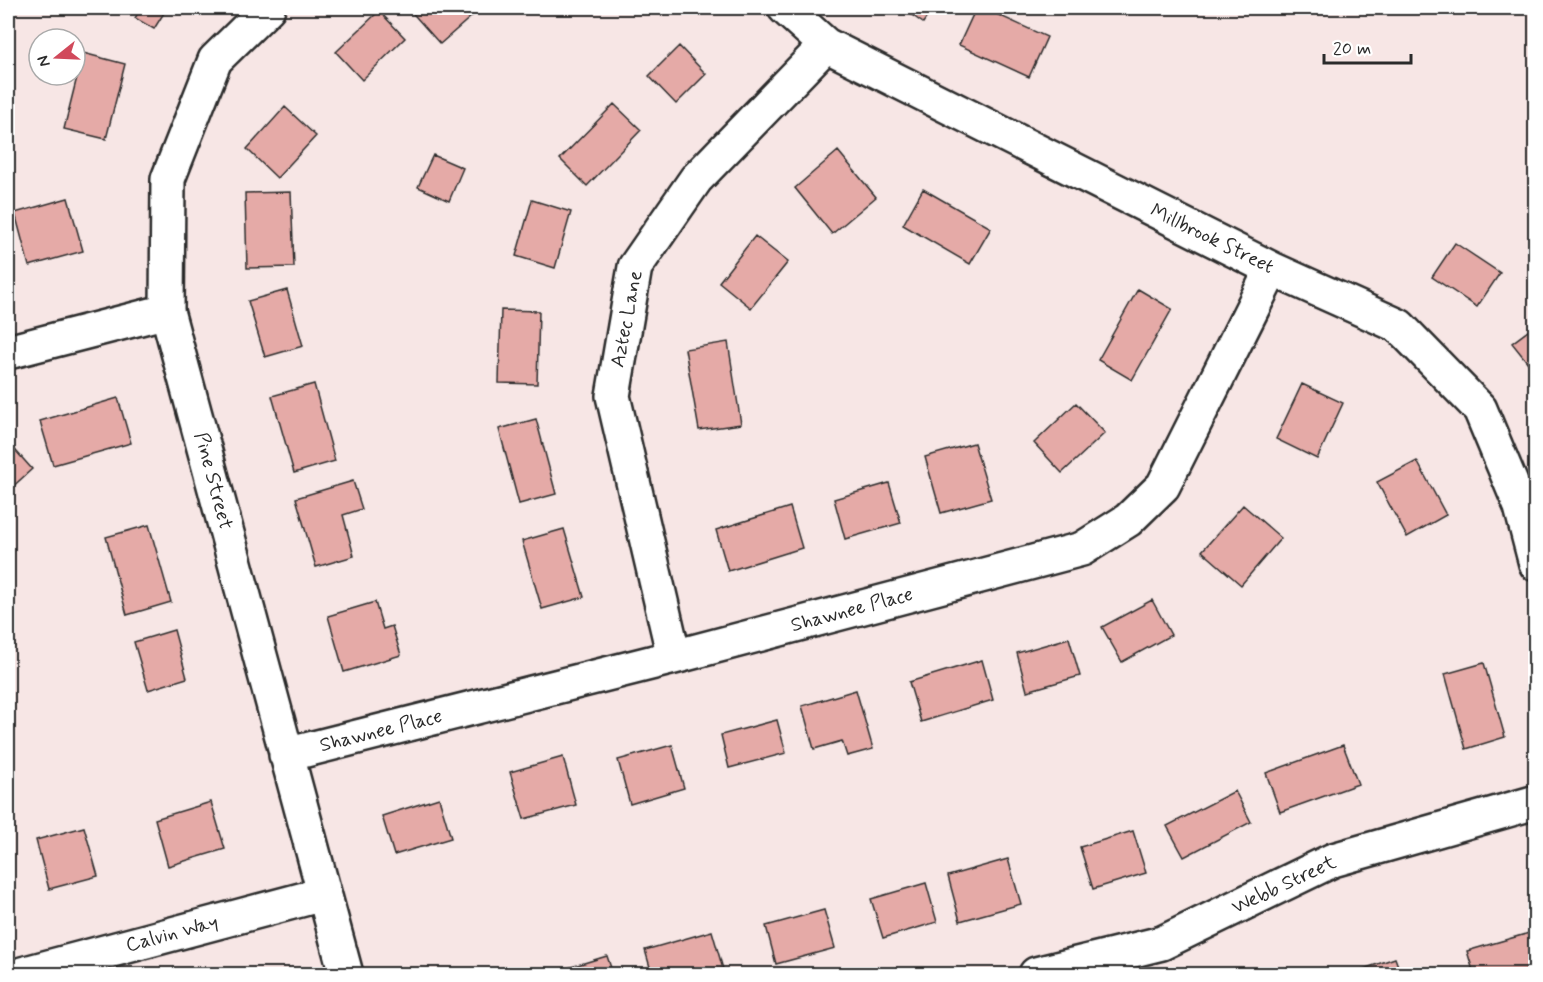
<svg xmlns="http://www.w3.org/2000/svg" width="1543" height="982" font-family="Mynerve,sans-serif">
  <rect width="100%" height="100%" fill="#f7e6e5"/>
  <filter id="ink" filterUnits="userSpaceOnUse"><feTurbulence type="fractalNoise" baseFrequency=".0167" numOctaves="2"/><feDisplacementMap in="SourceGraphic" scale="12" xChannelSelector="R" yChannelSelector="G"/><feConvolveMatrix kernelMatrix="1 2 1 2 8 2 1 2 1" color-interpolation-filters="sRGB"/></filter>
  <g filter="url(#ink)">
    <path fill="#e5aaa7" stroke="#2b2b2b" stroke-width="1.5" d="M141,8h26l-13,21 -19,-11z
      M408,8h73l-41,36z
      M902,8h31l-10,15z
      M976,8h7l64,29 -18,40 -70,-32z
      M379,11l26,27 -43,42 -26,-28z
      M679,46l27,28 -30,30 -27,-28z
      M83,53l42,11 -19,75 -42,-10z
      M614,104l27,26 -54,56 -27,-27z
      M285,107l31,29 -39,42 -30,-29z
      M838,151l38,46 -44,37 -37,-46z
      M433,155l30,13 -14,33 -31,-14z
      M923,189l68,39 -21,36 -67,-39z
      M291,192l3,75 -47,1 -2,-75z
      M68,198l15,53 -54,15 -14,-53z
      M532,200l39,12 -16,56 -39,-12z
      M755,236l33,26 -37,46 -32,-26z
      M1455,243l45,30 -23,34 -45,-30z
      M1138,289l34,20 -40,71 -34,-20z
      M287,290l16,56 -38,11 -17,-56z
      M501,310l38,1 -2,73 -38,-1z
      M1536,325v48l-24,-30z
      M728,342l13,82 -42,6 -14,-81z
      M314,384l21,77 -41,12 -22,-77z
      M1302,384l41,19 -26,56 -41,-20z
      M118,398l13,45 -78,22 -13,-44z
      M1076,403l29,30 -43,40 -28,-30z
      M536,419l20,75 -37,10 -20,-75z
      M8,442l24,27 -24,22z
      M974,443l17,56 -50,14 -16,-56z
      M1417,461l29,54 -39,22 -30,-55z
      M353,481l9,28 -19,6 11,41 -38,11 -20,-69z
      M889,483l12,40 -56,16 -11,-40z
      M1243,505l38,33 -40,47 -39,-34z
      M790,507l12,41 -74,23 -12,-41z
      M149,525l22,77 -44,13 -21,-78z
      M564,529l20,68 -42,12 -20,-68z
      M1152,600l19,35 -49,27 -20,-35z
      M375,602l8,27 9,-3 9,29 -57,17 -16,-56z
      M174,630l13,48 -39,12 -14,-48z
      M1069,638l11,38 -53,15 -10,-38z
      M982,660l11,40 -72,22 -12,-40z
      M1484,663l21,74 -39,12 -21,-75z
      M856,690l17,59 -26,7 -5,-15 -28,8 -12,-43z
      M777,720l9,33 -57,15 -8,-33z
      M672,745l12,43 -54,16 -12,-44z
      M1343,745l15,39 -78,28 -14,-39z
      M563,757l13,48 -52,14 -14,-47z
      M1235,791l16,31 -67,35 -17,-31z
      M439,798l12,40 -57,17 -12,-39z
      M211,802l14,47 -57,17 -13,-47z
      M84,827l14,49 -49,13 -13,-49z
      M1133,831l13,42 -53,16 -13,-42z
      M1008,859l13,45 -61,17 -12,-45z
      M926,883l11,39 -54,16 -12,-39z
      M824,910l11,38 -59,16 -10,-38z
      M712,931l11,38 -18,5h-53l-7,-24z
      M1536,931v43h-62l-7,-23z
      M607,956l6,18h-65z
      M1395,958l6,16h-52z"/>
    <g fill="none" stroke-linecap="round" stroke-linejoin="round">
      <g stroke="#2b2b2b" stroke-width="38">
        <path id="street" d="M268,8l-53,52 -47,119 -1,132 179,663
          M785,8l41,37 446,224 127,57 81,83 41,98 15,57
          M8,352l159,-41
          M674,657l-61,-261 22,-129 61,-88 130,-134
          M286,755l388,-98 408,-108 46,-29 35,-34 109,-217
          M22,974l301,-80
          M1036,974l126,-31 171,-83 203,-58"/>
      </g>
      <use href="#street" stroke="#fff" stroke-width="33"/>
    </g>
  </g>
  <g text-anchor="middle" dominant-baseline="central" stroke-width="4.5" stroke-linejoin="round" paint-order="stroke">
    <g font-size="20" fill="#2b2b2b" stroke="#fff">
      <text transform="translate(1212 239) rotate(26)">Millbrook Street</text>
      <text transform="translate(627 319) rotate(-79)">Aztec Lane</text>
      <text transform="translate(213 481) rotate(75)">Pine Street</text>
      <text transform="translate(852 610) rotate(-15)">Shawnee Place</text>
      <text transform="translate(381 731) rotate(-14)">Shawnee Place</text>
      <text transform="translate(1284 885) rotate(-25)">Webb Street</text>
      <text transform="translate(172 934) rotate(-15)">Calvin Way</text>
    </g>
  </g>
  <rect width="1543" height="982" fill="none" stroke="#fff" stroke-width="30"/>
  <rect x="15" y="15" width="1513" height="952" fill="none" stroke="#2b2b2b" stroke-width="2" filter="url(#ink)"/>
  <g transform="translate(57 57) rotate(252)"><circle r="28" fill="#ffffff" stroke="#aaaaaa" stroke-width="1.5"/>
  <path d="M0-4.5L10 22L0 15L-10 22Z" fill="#d1495b"/>
  <text y="-9" font-size="16" font-weight="bold" text-anchor="middle" fill="#2b2b2b">N</text>
  </g>
  <path d="M1324 54v9h87v-9" fill="none" stroke="#2b2b2b" stroke-width="3"/>
  <text x="1333" y="54" font-size="18" fill="#2b2b2b" stroke="#ffffff" stroke-width="4.5" paint-order="stroke">20 m</text>
</svg>
